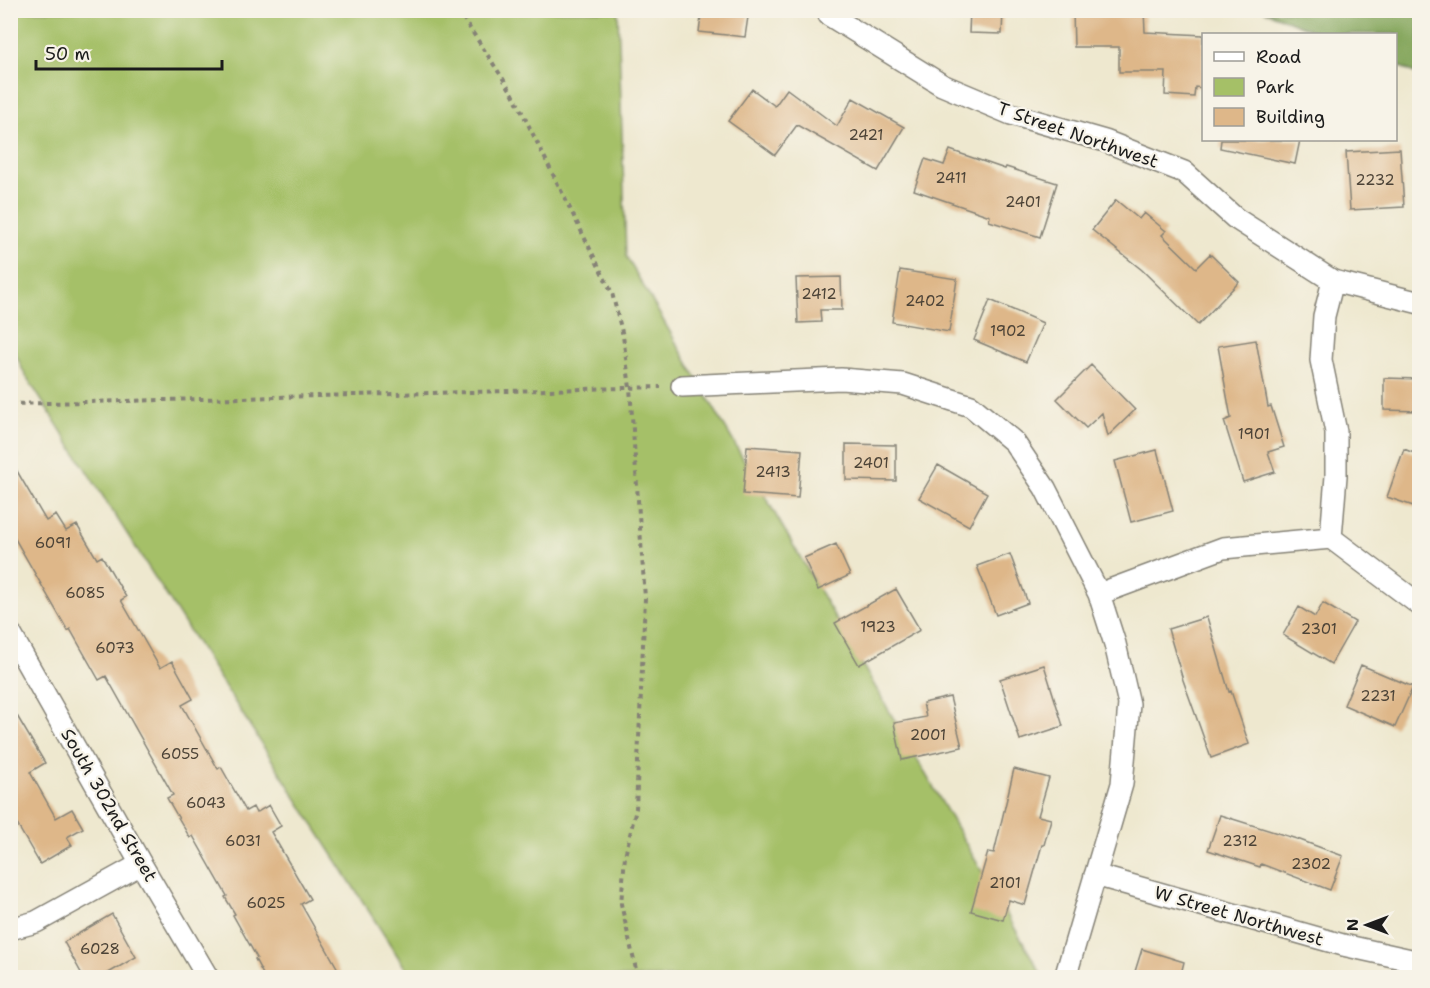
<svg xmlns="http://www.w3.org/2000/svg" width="1430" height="988" font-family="'Shantell Sans',sans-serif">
  <rect width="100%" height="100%" fill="#f7f3e8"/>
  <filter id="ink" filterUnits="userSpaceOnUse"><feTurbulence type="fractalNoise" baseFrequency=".0167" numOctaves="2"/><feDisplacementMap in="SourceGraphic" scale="12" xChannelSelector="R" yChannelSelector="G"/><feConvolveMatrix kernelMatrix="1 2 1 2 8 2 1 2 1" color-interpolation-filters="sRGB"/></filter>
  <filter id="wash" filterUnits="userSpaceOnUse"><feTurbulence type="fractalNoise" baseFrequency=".008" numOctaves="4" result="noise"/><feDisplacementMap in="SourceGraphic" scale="24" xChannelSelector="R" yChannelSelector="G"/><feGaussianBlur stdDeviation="1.35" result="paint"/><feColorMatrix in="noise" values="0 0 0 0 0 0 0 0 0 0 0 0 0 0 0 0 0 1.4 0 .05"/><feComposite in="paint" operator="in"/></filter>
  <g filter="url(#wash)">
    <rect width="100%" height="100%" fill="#eee8cf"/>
    <path fill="#a5c067" stroke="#606e42" stroke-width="1.5" d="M10,11h608l8,245 417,721h-632l-387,-604 -13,-31z"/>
    <path fill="#84a65c" stroke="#50613c" stroke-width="1.5" d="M1264,11h155v64l-23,-10v-31h-74z"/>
    <g id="blocks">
      <path fill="#deb789" d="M702,10h47l-4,27 -46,-5z
        M970,10h33l-1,24 -33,-1z
        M1073,10h71l1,22 58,3v53l-8,-1 -1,10 -29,-2 1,-23h-47v-25h-45z
        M752,89l23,17 12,-17 50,37 16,-28 51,29 -26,44 -81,-46 -22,30 -47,-34z
        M1221,140h79l-5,24 -75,-16z
        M1400,149l4,58 -54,3 -4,-58z
        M950,150l55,19 1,-2 51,16 -17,54 -51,-16 1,-5 -76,-26 11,-31 19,6z
        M1116,200l23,19 5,-6 22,18 -4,4 34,33 14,-14 29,28 -41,43 -56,-55 -50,-40z
        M900,270l57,9 -8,53 -57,-10z
        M841,277l1,33h-22l1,12 -23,1 -2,-45z
        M990,300l53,23 -17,39 -52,-22z
        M1256,340l12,67 3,-1 13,41 -16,5 7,20 -32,10 -19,-61 7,-3 -13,-72z
        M1091,365l44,45 -27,26 -6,-23 -16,15 -29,-29z
        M1384,378l35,1v32l-35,-1z
        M846,444l50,1v36l-50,-1z
        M747,446l55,4 -4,48 -55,-4z
        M1404,449l15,6v53l-32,-11z
        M1157,450l16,61 -42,11 -16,-61z
        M10,459l36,62 10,-6 10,16 11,-6 20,34 5,-3 24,41 -5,3 39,68 12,-7 21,38 -11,6 36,64 3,-2 25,44 7,-4 3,6 13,-8 12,21 -10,6 39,67 -9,5 42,74h-78l-10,-19 2,-1 -24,-43 2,-1 -10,-17 2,-1 -34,-60 -3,2 -23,-40 6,-3 -67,-119 -7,4 -29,-51 -2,2 -58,-101z
        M938,465l49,28 -18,33 -50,-28z
        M836,544l14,31 -32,15 -14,-32z
        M1010,554l18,49 -32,12 -19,-49z
        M896,589l24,41 -61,35 -24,-42z
        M1323,603l32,19 -24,42 -48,-29 16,-28 16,10z
        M1207,617l22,75 2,-1 18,53 -38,14 -28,-78 -15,-51z
        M1044,665l19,61 -43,14 -20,-61z
        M1361,665l52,22 -18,40 -51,-22z
        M950,697l12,50 -60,13 -8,-37 32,-6 -3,-14z
        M10,704l35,59 -15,9 26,46 16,-9 11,19 -16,9 5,8 -32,19 -30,-52z
        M1014,769l35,9 -11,38 13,3 -7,26h-2l-17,60 -16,-5 -6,20 -32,-9 17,-59 6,1z
        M1220,815l80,25 43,16 -13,34 -69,-26 -1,3 -52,-17z
        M112,914l24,43 -36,21h-16l-20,-36z
        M1142,949l42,13 -4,16h-47z"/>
    </g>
  </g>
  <g filter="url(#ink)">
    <use href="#blocks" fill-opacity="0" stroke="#858276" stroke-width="1.5"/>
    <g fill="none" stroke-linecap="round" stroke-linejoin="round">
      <g stroke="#858276" stroke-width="24">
        <path id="minor" d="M829,15l113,70 69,29 94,27 79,31 51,46 98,63 87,22
          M682,386l159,-7 62,5 68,22 43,36 31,46 54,106 16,50 14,60 -7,80 -57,194
          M1331,538l5,-62v-44l-15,-72 3,-44 9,-35
          M1099,594l124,-46 108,-10 89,67
          M10,633l131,231 67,114
          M1095,875l248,70 77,17
          M10,929l26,-7 105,-58"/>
      </g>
      <path stroke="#858276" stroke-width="4" stroke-dasharray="4.5 4.5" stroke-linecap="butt" d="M458,10l55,84 99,199 11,43 7,52 15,210 -9,211 -11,47 -4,48 17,74
        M10,404l651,-17"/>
      <use href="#minor" stroke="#fff" stroke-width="21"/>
    </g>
  </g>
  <g text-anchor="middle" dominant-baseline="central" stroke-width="4.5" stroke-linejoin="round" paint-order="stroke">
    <g font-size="15" fill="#4c4337">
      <text x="866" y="135">2421</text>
      <text x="951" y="178">2411</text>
      <text x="1375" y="180">2232</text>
      <text x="1023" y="202">2401</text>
      <text x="819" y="294">2412</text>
      <text x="925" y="301">2402</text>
      <text x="1008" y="331">1902</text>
      <text x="1254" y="434">1901</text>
      <text x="871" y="463">2401</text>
      <text x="773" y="472">2413</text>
      <text x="53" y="543">6091</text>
      <text x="85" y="593">6085</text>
      <text x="878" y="627">1923</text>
      <text x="1319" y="629">2301</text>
      <text x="115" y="648">6073</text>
      <text x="1378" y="696">2231</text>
      <text x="928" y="735">2001</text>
      <text x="180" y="754">6055</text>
      <text x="206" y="803">6043</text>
      <text x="243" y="841">6031</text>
      <text x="1240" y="841">2312</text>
      <text x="1311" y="864">2302</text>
      <text x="1005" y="883">2101</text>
      <text x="266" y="903">6025</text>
      <text x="100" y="949">6028</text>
    </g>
    <g font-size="18" fill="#1c1c1c" stroke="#f7f3e8">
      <text transform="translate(1078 135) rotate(19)">T Street Northwest</text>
      <text transform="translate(109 805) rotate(60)">South 302nd Street</text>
      <text transform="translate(1239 916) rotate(16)">W Street Northwest</text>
    </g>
  </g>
  <rect width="1430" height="988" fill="none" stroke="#f7f3e8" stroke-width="36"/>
  <rect x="1202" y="33" width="195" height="108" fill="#f7f3e8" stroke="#9f9d96" stroke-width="1.5"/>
  <rect x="1214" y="52" width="30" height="9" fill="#ffffff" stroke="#9f9d96" stroke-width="1.5"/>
  <text x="1256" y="63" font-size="18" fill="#1c1c1c">Road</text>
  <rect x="1214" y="78" width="30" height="18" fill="#a5c067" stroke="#9f9d96" stroke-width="1.5"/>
  <text x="1256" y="93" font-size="18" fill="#1c1c1c">Park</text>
  <rect x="1214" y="108" width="30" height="18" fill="#deb789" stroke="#9f9d96" stroke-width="1.5"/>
  <text x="1256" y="123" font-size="18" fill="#1c1c1c">Building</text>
  <g transform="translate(1367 925) rotate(270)" stroke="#f7f3e8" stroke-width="4.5" paint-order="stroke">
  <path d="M0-4.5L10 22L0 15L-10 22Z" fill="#1c1c1c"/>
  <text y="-9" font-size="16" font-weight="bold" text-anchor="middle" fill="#1c1c1c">N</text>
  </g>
  <path d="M36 60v9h186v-9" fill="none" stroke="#1c1c1c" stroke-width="3"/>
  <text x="45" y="60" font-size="18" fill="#1c1c1c" stroke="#f7f3e8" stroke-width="4.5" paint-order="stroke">50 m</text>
</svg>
